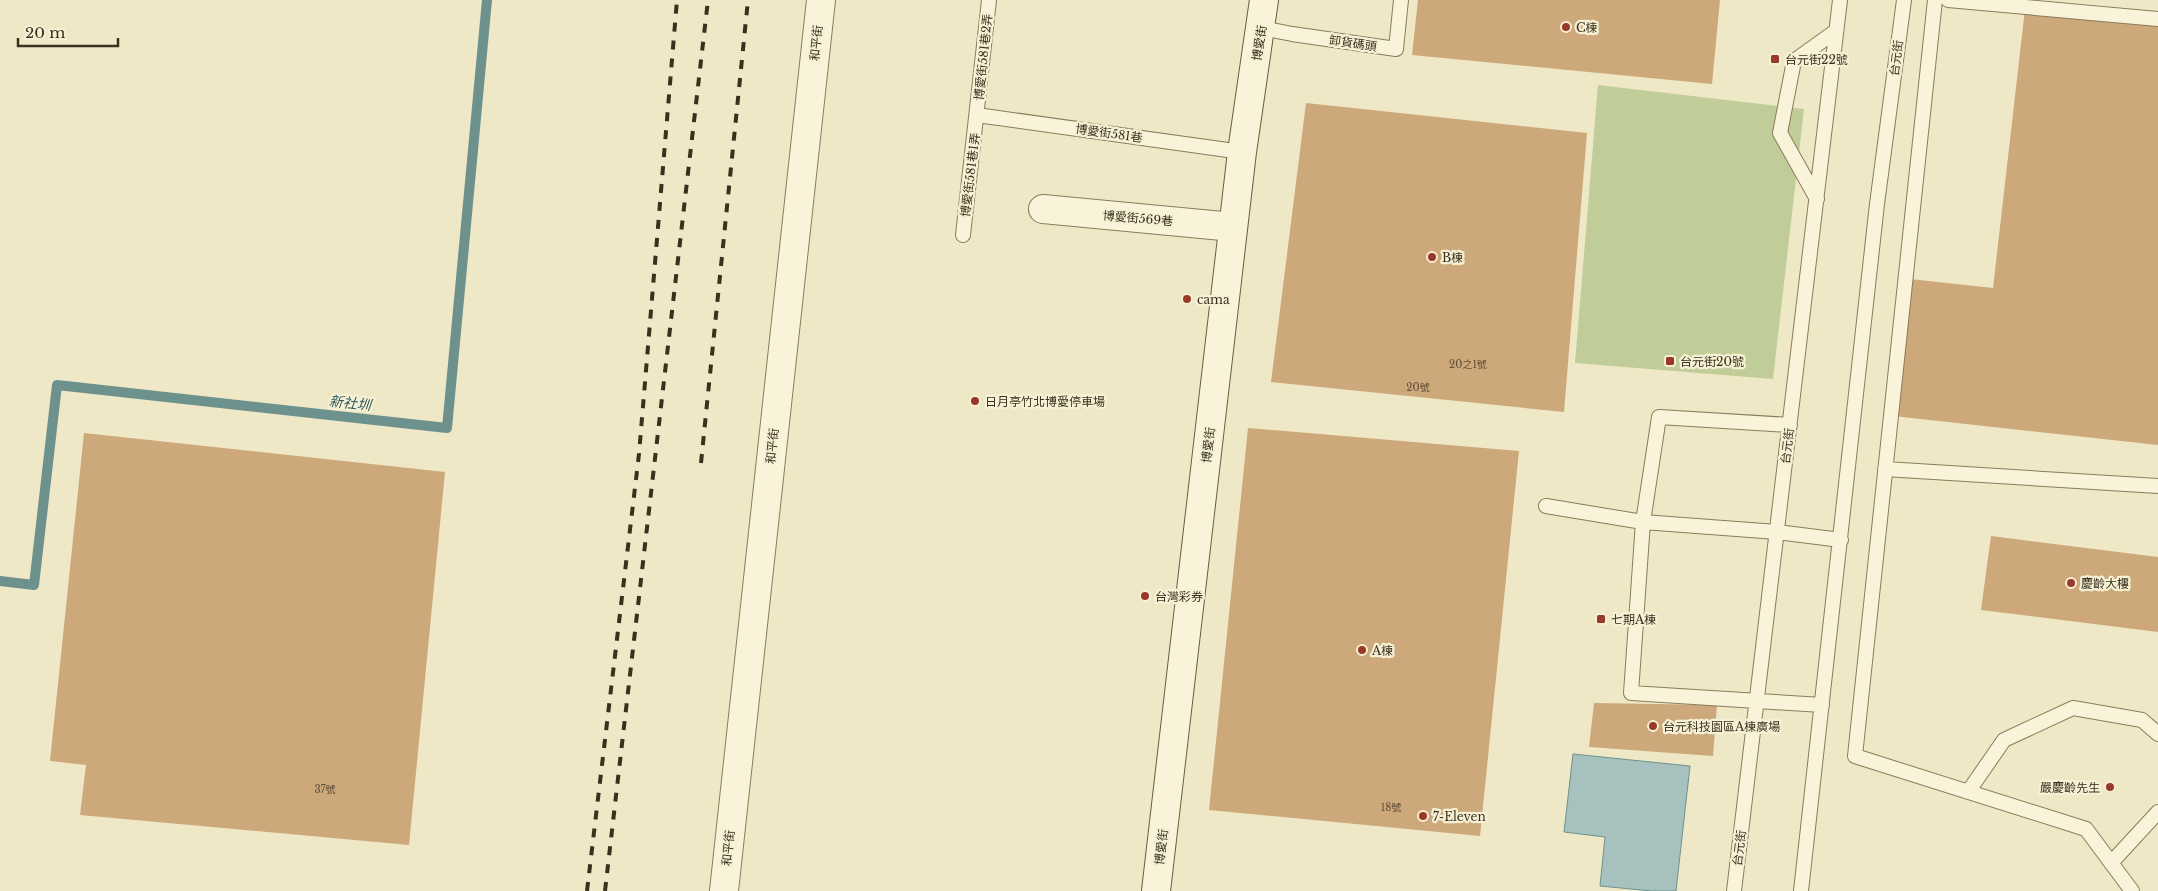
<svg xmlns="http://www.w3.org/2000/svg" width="2158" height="891" font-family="'Libre Baskerville','Noto Sans TC',serif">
  <rect width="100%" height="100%" fill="#efe8c6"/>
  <path fill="#c0cd99" d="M1598,85l206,24 -31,270 -198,-16z"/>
  <path fill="#a7c2be" stroke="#6d918d" d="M1573,754l117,12 -14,125h-24l-52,-5 5,-49 -41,-5z"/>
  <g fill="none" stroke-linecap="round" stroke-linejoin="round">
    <path stroke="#6d918d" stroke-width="10" d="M0,581l34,4 23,-200 390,43 40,-428"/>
  </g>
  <path fill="#cda87b" d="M1418,0h302l-8,84 -300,-29z
    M2025,9l133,15v421l-265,-29 17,-137 83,9z
    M1306,103l281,30 -23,279 -293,-30z
    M1248,428l271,23 -39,385 -271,-26z
    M84,433l361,39 -36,373 -329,-30 6,-50 -36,-4z
    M1991,536l167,21v75l-177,-22z
    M1594,703l123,2 -4,51 -124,-9z"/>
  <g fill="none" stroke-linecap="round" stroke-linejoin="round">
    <g stroke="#8a7b5b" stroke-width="16">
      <path id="lane" d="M1935,0l-80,756 231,73 46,62
        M1948,0l210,19
        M1262,28l30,6 104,15 5,-49
        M977,115l265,37
        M1817,199l-37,-66 14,-72 42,-30
        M963,235l26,-235
        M1790,425l-131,-8 -16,105 -12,171 191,12
        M1885,469l273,17
        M1546,506l97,16 134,10 64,8
        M1968,792l36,-52 69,-32 69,12 16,14
        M2111,863l47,-51
        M1734,891l106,-891
        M1801,891l76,-687 27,-204"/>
    </g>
    <g stroke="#8a7b5b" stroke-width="30">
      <path id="street" d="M1043,209l190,18
        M724,891l97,-891"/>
    </g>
    <g stroke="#6c5c3e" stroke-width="30">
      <path id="secondary" d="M1156,891l86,-739 22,-152"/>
    </g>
    <use href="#lane" stroke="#f9f4d9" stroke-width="14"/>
    <use href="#street" stroke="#f9f4d9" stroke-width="28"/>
    <use href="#secondary" stroke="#f9f4d9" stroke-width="28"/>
    <path stroke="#3a301f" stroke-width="4" stroke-dasharray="9 9" stroke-linecap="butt" d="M701,463l47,-463
      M587,891l52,-437 38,-454
      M605,891l103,-891"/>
  </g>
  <g fill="#9a392a" stroke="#f6f1d5" stroke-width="2">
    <circle cx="1566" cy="27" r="5"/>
    <rect x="1770" y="54" width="10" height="10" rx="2.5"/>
    <circle cx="1432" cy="257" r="5"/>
    <circle cx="1187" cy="299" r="5"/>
    <rect x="1665" y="356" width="10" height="10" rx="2.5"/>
    <circle cx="975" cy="401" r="5"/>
    <circle cx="2071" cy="583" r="5"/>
    <circle cx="1145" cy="596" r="5"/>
    <rect x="1596" y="614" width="10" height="10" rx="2.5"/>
    <circle cx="1362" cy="650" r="5"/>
    <circle cx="1653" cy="726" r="5"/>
    <circle cx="2110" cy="787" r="5"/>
    <circle cx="1423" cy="816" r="5"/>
  </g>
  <g text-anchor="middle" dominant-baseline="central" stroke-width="4.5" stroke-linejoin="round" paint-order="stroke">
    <g font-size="10" fill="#5f4e36">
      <text x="1468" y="364">20之1號</text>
      <text x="1418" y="387">20號</text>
      <text x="325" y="789">37號</text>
      <text x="1391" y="807">18號</text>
    </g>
    <g font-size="12" fill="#3a301f" stroke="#f6f1d5" text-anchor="start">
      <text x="1576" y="27">C棟</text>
      <text x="1785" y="59">台元街22號</text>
      <text x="1442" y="257">B棟</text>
      <text x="1197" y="299">cama</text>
      <text x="1680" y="361">台元街20號</text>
      <text x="985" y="401">日月亭竹北博愛停車場</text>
      <text x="2081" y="583">慶齡大樓</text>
      <text x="1155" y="596">台灣彩券</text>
      <text x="1611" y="619">七期A棟</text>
      <text x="1372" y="650">A棟</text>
      <text x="1663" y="726">台元科技園區A棟廣場</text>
      <text x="2100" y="787" text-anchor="end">嚴慶齡先生</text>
      <text x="1433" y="816">7-Eleven</text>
    </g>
    <g font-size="12" fill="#3a301f" stroke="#f6f1d5">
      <text transform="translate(816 43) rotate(-84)">和平街</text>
      <text transform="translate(1259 43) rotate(-81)">博愛街</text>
      <text transform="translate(1353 43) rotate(8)">卸貨碼頭</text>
      <text transform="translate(983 57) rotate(-84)">博愛街581巷2弄</text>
      <text transform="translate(1896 58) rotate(-83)">台元街</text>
      <text transform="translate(1109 133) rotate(8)">博愛街581巷</text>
      <text transform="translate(970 175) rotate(-83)">博愛街581巷1弄</text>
      <text transform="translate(1138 218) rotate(5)">博愛街569巷</text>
      <text transform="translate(1208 445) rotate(-83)">博愛街</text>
      <text transform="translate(772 446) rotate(-84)">和平街</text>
      <text transform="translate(1787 446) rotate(-83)">台元街</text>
      <text transform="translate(1161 847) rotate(-83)">博愛街</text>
      <text transform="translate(728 848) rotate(-84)">和平街</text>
      <text transform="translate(1739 848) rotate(-83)">台元街</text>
    </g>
    <g font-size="14" font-style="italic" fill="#2e575a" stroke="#f6f1d5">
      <text transform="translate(350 403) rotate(6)">新社圳</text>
    </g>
  </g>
  <path d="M18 38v8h100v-8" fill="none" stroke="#3a301f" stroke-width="2.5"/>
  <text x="25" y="38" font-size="15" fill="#3a301f" stroke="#f6f1d5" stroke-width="4" paint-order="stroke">20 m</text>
</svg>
